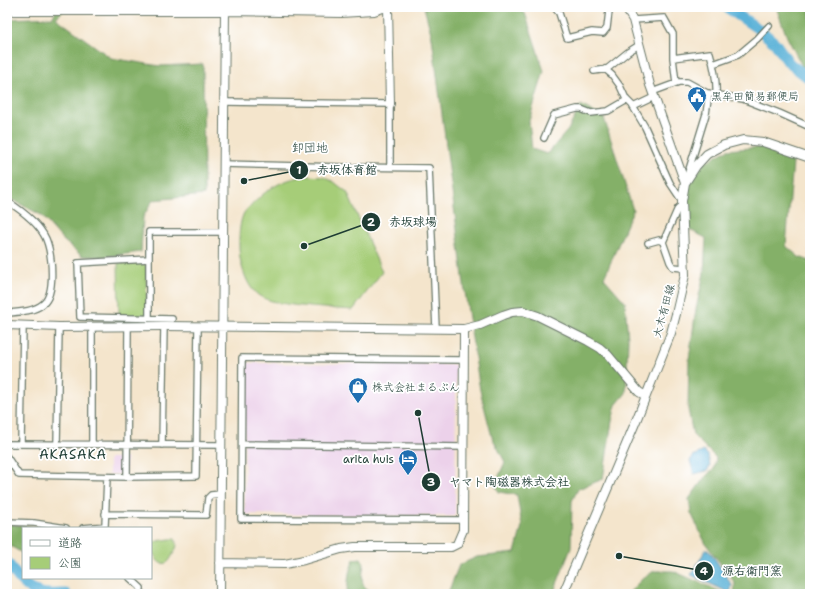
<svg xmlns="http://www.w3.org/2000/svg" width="817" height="601" font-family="'Shantell Sans','Klee One',sans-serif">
  <rect width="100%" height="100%" fill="#fff"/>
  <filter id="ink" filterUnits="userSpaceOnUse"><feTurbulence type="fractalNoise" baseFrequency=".025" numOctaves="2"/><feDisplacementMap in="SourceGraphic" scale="8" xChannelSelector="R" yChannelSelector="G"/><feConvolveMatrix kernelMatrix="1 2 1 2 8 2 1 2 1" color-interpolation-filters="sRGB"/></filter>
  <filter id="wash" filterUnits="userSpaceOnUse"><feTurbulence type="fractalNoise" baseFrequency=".012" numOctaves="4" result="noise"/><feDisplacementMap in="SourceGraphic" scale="16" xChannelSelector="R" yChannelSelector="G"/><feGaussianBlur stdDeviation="0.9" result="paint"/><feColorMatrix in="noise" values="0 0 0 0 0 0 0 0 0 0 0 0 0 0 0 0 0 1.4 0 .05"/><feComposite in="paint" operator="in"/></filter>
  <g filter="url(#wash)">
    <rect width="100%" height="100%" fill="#f4e5cc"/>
    <path fill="#ecd1ea" d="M244,363l212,2 -1,151 -210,-2z
      M109,458h17v16h-17z"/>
    <path fill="#a6cd78" stroke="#628556" d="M308,176l16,1 10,5 13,10 35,80 -29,38c-22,-2 -79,-3 -95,-15 -10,-8 -14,-21 -17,-32 -3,-12 -3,-36 2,-48 1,-3 5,-7 8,-9 16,-18 34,-28 57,-30z
      M118,263h25l3,3 1,48 -4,2 -24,-1z
      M170,539h5c3,6 2,9 -2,15 -1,2 -3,6 -5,8 -11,7 -16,-11 -15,-18l4,-3z"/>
    <path fill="#84b068" stroke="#52764e" d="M57,7h10l-11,11 55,40 49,8 43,-2 1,131 -51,5 -10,17 -2,35 -39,5 -20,-1 -19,-16 -22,-25 -34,-18v-178l46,-2z
      M424,7h88l13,6 19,58 -15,50 3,28 15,5 21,-24 13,-25 23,13 29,92 -29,68 21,24 3,37 -2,54 -10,12 -4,16 -9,58 -25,10 -6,12 -1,47 -18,46 -105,-1 11,-28 18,-8 38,-4 7,-27 -5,-31 -18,-3 -4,-7 10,-23 -13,-25 -12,-47 -15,-98 -33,-255z
      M776,7h34v62l-8,-3 -15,-29z
      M761,147l32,15 -7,84 13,11 11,4v333h-76l1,-11 -29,-39 -15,-31 -2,-14 16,-22 9,-8 2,-11 -23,-23 -5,-26 1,-50 7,-50 8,-36 2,-35 -16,-8 -6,-21 5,-24 15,-22 23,-13z
      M7,524l31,3v1h-15v24l-1,1 -15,-9z
      M361,558l3,5c-2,18 -6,25 15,31h-29l-3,-3 2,-18 5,-14z
      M654,571h19l53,23h-98l13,-14z"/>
    <path fill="#5bb2d8" stroke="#3d7886" d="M704,451l4,4 2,11 -3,5 -13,3 -4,-13 3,-5z
      M706,549l5,4 21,32 -2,8 -39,-18z"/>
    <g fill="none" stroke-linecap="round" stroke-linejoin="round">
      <path stroke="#5bb2d8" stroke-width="11" d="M726,7l34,23 15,13 14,20 21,16
        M7,562c8,12 19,28 34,31 7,2 17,1 25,1"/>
    </g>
  </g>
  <g filter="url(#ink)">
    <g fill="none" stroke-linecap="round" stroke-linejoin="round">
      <g stroke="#6a7869" stroke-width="8">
        <path id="street" d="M554,7l5,6 8,25 25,-6 11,1 4,-5 2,-17 4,-4
          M633,20l31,-2 9,16v24l3,25
          M673,58l37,-5c4,14 7,27 6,41
          M713,64l25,-9 19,-16 12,-13
          M605,69l7,6 8,11 6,13 6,6 13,22 25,56 12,18
          M594,71l13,-2 21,-17 11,-7
          M652,92l27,-10h8l20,11 36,6 36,14 31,14
          M225,102l165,2v63
          M633,107l21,-10
          M544,138l10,-23 23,-6h4l10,4 17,-2 19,-11
          M223,164l120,3 86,1 7,160
          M687,176l19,-62 3,-21
          M7,201c14,9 32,22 39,38 6,15 10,55 -3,65 -10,8 -24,8 -36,9
          M663,242l15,-34 4,-3
          M648,243l11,-3 4,2 7,20 3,5 11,1
          M149,259v59
          M172,319l-92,-2 -2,-54 71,-4v-27h74
          M21,443l2,-117
          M7,444l214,1
          M92,444v-117
          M242,444l221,3
          M57,445l2,-118
          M162,445l2,-119
          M7,457l12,18 108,2 69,-1 2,-149
          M127,477l1,-151
          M7,492l1,30
          M105,514l101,1 2,-17 3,-3 10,-1
          M462,520l-221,-1 1,-161 222,2
          M7,522l27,1 32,5
          M83,528l22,-2 2,-49
          M130,578l11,10 -1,6"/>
      </g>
      <g stroke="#6a7869" stroke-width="10">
        <path id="secondary" d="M388,7l2,97
          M625,7l8,13 17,65 35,98
          M7,11h218l116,2 33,-2 12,-4
          M7,325l52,2 105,-1 300,3 16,-4 23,-10 9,-3 11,-1 15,5 50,25 12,7 8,7 31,37 7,4
          M220,563l65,1 19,-4 37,-11 14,-2h96l6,-3 6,-14 1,-201
          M220,594l5,-587
          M563,594l73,-173 35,-88 5,-19 9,-39 -3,-74 3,-18 11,-17 11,-12 17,-9 19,-5 20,2 47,16"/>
      </g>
      <use href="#street" stroke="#fff" stroke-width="5.5"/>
      <use href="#secondary" stroke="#fff" stroke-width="8"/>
    </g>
  </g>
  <defs>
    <g id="civic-pin" transform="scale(1)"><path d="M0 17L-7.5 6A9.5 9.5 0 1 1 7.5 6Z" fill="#1f6fb2" stroke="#fff"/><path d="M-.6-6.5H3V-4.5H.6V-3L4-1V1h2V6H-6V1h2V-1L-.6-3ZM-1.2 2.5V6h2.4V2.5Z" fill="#fff"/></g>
    <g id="shop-pin" transform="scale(1)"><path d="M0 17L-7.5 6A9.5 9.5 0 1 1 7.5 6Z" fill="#1f6fb2" stroke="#fff"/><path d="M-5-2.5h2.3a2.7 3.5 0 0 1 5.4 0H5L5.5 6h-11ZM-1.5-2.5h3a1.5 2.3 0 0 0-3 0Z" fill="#fff"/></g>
    <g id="hotel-pin" transform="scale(1)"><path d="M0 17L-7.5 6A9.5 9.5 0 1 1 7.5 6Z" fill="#1f6fb2" stroke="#fff"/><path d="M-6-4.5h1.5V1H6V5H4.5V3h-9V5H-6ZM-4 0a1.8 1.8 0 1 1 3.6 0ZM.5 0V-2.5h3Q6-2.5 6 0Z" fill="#fff"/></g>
  </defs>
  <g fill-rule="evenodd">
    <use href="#civic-pin" x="697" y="96"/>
    <use href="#shop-pin" x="358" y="387"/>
    <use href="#hotel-pin" x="408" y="459"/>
  </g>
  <g text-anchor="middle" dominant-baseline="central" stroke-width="3.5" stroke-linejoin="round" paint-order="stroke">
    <g font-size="11" fill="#1f3d34" stroke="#fff" text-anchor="start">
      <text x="711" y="96">黒牟田簡易郵便局</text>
      <text x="372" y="387">株式会社まるぶん</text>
      <text x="394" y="459" text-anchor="end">arita huis</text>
    </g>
    <g font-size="11" fill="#1f3d34" stroke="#fff">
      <text transform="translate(664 311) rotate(-75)">大木有田線</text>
    </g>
    <g font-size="12" fill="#1f3d34" stroke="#fff">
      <text x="310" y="148">卸団地</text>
    </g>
    <g font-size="13" letter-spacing="1" fill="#1f3d34" stroke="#fff">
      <text x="73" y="454">AKASAKA</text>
    </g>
  </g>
  <path fill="none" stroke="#1f3d34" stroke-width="1.5" d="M244 181L299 170M304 246L371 222M418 413L431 482M619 556L704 571"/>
  <g fill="#1f3d34" stroke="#fff" stroke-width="1.5">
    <circle cx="244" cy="181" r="4"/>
    <circle cx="304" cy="246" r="4"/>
    <circle cx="418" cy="413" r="4"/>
    <circle cx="619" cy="556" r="4"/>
    <circle cx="299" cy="170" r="10"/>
    <circle cx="371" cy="222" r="10"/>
    <circle cx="431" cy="482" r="10"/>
    <circle cx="704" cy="571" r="10"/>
  </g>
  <g font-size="12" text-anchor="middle" font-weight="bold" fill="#fff">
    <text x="299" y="174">1</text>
    <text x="371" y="226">2</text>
    <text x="431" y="486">3</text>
    <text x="704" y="575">4</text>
  </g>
  <g font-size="12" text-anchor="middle" font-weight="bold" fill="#1f3d34" stroke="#fff" stroke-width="3.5" stroke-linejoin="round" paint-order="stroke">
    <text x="347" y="174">赤坂体育館</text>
    <text x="413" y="226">赤坂球場</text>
    <text x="509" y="486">ヤマト陶磁器株式会社</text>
    <text x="752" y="575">源右衛門窯</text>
  </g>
  <rect width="817" height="601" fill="none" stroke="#fff" stroke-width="24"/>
  <rect x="22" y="527" width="130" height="52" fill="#ffffff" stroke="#a5b1ae"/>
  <rect x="30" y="540" width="20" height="6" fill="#ffffff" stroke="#a5b1ae"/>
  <text x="58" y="547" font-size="12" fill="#1f3d34">道路</text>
  <rect x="30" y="557" width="20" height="12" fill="#a6cd78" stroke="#a5b1ae"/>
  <text x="58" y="567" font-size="12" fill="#1f3d34">公園</text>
</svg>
